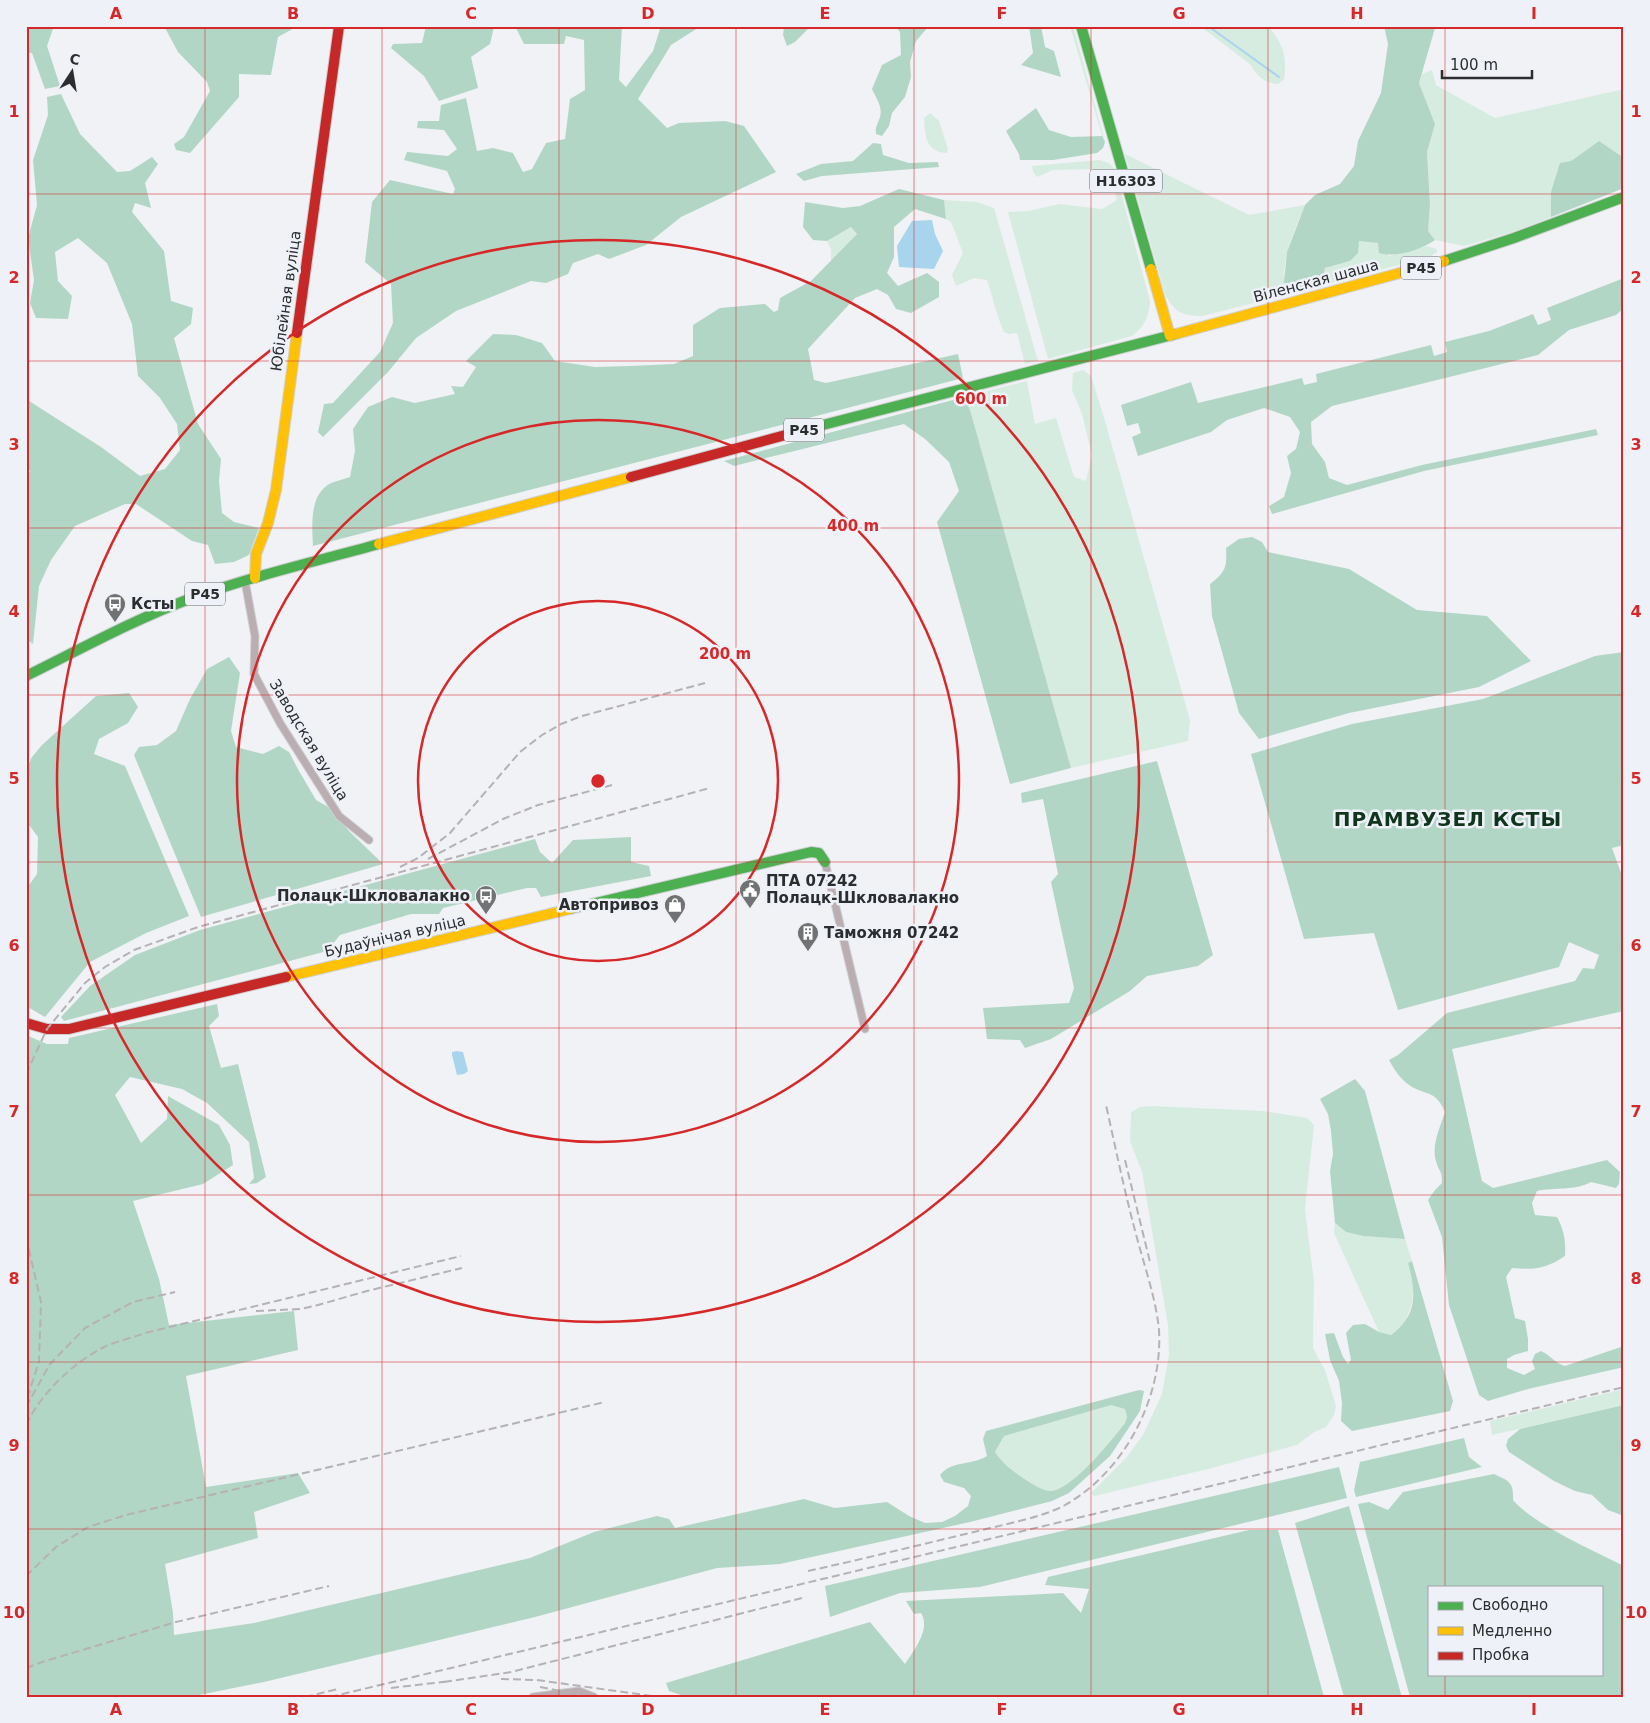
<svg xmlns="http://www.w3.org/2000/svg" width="1650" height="1723" font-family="'DejaVu Sans',sans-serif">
  <rect width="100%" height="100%" fill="#f0f2f5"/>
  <path fill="#d6ece1" d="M1070,26h3l32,116h-1z
    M1195,26h73c14,16 20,32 16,53l-6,5c-12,0 -23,-9 -27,-19l-47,-36z
    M1432,70l4,15 59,33 129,-29v69l-25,-17 -28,20 -20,31v25l-39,15 -48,14 -29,-6 -7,-9 2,-26 -3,-53 8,-28 -16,-41 3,-9z
    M930,113l9,8 9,28 -1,4c-22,-1 -22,-18 -23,-35z
    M1125,154l124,61 56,-10c-11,28 -28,59 -17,89l-85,22c-21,0 -29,-4 -38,-22z
    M1099,160l10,3 6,7 35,131c-1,15 -5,25 -18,35l-84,23 -40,-147 21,-1 30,-7 43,5 15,-9 -6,-22 -15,-9 -43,1 -16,7 -4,-5 -1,-6z
    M944,200l33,2 17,6 44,153 -13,3 -8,-31 -8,1 -5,-2c-8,-17 -11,-35 -17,-52l-13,-2 -18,8 -4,-11 11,-22 -12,-31 -5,-3z
    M851,227l6,7 -26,27v-11l-4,-9z
    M1359,241l19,2 11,13 37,-10 11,3v3l-6,4 -110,30 4,-18 25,-7z
    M1083,370l8,6 12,38 87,306 -2,21 -117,27 -101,-358 -6,-13 63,-16 8,43 21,-6 18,59 12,4 6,-26 -10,-41 -10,-24 1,-17z
    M1153,1106l110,5 44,7 7,7 -9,84 9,73 -1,66 12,22 11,36 -2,9 -8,12 -12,5 -17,13 -89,24 -114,27 -3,-3 35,-35 17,-23 19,-41 7,-39 -1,-30 -26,-153 -12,-31 1,-29 9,-5z
    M1335,1223l11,9 17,4 42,3 7,22 -4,2 6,20 -2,20 -6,17 -15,15 -12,-3 -45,-99z
    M1624,1389v16l-132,30 -2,-14z
    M1111,1404l14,5 2,8 -2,6c-13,17 -53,68 -74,68 -10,0 -20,-8 -28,-13 -11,-8 -20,-15 -28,-26l9,-16z"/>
  <path fill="#b2d6c5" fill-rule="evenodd" d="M26,26h28l-7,20 13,40 -15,3 -13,-36h-6z
    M164,26h132v1l-18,10 -7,38 -32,-1v23l-49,56 -14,-3 -2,-6 10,-7 26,-46 -3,-9 -29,-30z
    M426,26h71l-3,1 -4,17 -19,13 7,31 -39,13 -15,-25 -33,-28 2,-4 29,-1z
    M515,26h107l-3,54 7,7 27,-36 8,-25h40l-30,19 -33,54 29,29 12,-5 46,-2 19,5 32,46 -95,45 -35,28 -37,14 -11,-5 -25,9 -5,11 -22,9 -15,-2 -75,30 -40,27 -28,34 -65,65 -5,-5 6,-28 9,-1 47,-51 13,-29 -2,-39 -26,-22 7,-60 18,-22 63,14 2,-5 -8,-18 -43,-11 3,-8 41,4 9,-7 -13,-19 -27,-2 1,-7h21l2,-16 25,-7 11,53 16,-3 20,5 10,19 9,-3 14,-26 19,-4 5,-40 15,-9 -1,-50 -18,-4 -2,8h-40z
    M784,26h27l-16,16 -8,4 -4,-11z
    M895,26h34l-13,15 -6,21 1,15 -6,20 -13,16 -3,13 -7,10 -6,-2c-1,-8 2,-10 4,-17 3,-10 -4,-19 -8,-28l10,-24 19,-10 -1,-23z
    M1029,26h12l4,21 9,4 7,26 -40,-12 12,-12z
    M1384,26h58l-7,2 -16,55 16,41 -8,28 3,53 -2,26 7,9c-15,10 -38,18 -56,13l-1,-10 -19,-2 -1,12 -8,8 -25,7 -4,18 -33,8 -4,-12 3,-30 18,-47 10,-10 25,-11 14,-18 4,-25 23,-48 7,-49z
    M61,94l19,40 37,38 13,-1 22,-14 6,7 -13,19 6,25 -16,-5 -3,9 32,39 7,50 22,7 -2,16 -17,14 24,86 23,35 -2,22 3,32 12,9 25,6 -10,27 -15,7 -19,2 -7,-19 -16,-4 -56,-37h-11l-50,22 -24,34 -12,26 -6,58 -7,-5v-162l4,-6 -4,-4v-68l75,48 39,29 25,-7 15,-19 -3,-26 -17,-26 -22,-22 -6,-52 -25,-61 -29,-25 -23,14 3,29 14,15 -4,23 -32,-1 -6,-15 4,-23 -6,-42 9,-33 -4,-45 15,-45 -1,-18z
    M1036,108l13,22 22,7 31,-1 3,6 -2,6 -6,5 -44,7h-33l-1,-6 -13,-23z
    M1599,141l25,17v30l-73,29v-25l9,-29 11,-2z
    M873,143l8,1 2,11 26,8 29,-1 1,5 -117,9 -18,5 -8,-7 25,-10 32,-3z
    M899,189l45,11 2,19 -31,-10 -21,18v30l-7,16 11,13 29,-13 12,9v15l-28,16 -15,-4 -8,-14 -11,-6 -22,9 -47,51 6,31 12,3 132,-29 5,24 -650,168c-1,-21 -4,-52 18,-63 6,-2 13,-4 19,-6l5,-26 -2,-22 15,-22 24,-10 23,6 40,-9 -4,-8 12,1 13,-20 -10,-6 27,-27 23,1 26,8 13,18 40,6 35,-1 44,-2 19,-8v-31l27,-17 45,-4 9,8 4,-2 2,-12 31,-17 46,-47 -6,-7 -24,14 -14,-1 -10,-13 2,-25 38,6 17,-2z
    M1624,278v30l-8,7 -47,15 -31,25 -206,51 -21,16 1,22 13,18 4,16 18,7 75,-20 174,-36 2,6 -174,36 -152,43 -3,-8 15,-9 7,-24 -4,-17 9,-7 4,-17 -10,-15 -26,-9 -37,12 -16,12 -73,24 -6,-19 9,-4 -3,-10 -11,3 -6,-21 70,-23 7,21 104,-25 2,7 13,-3 -1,-8 115,-29 3,11 13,-4 -2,-10 44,-11 44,-17 5,11 13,-5 -4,-12z
    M964,397l6,13 101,358 -61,16 -73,-262 22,-31 -10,-29 -24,-23 -21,-15 -170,42 -10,-5z
    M1252,537l10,5 6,10 81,17 68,41 70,6 44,45 -52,26 -130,26 -90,26 -20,-26 -27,-97 -2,-32c16,-12 17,-17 16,-36l13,-9z
    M1624,652v193l-12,3 12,33v130l-172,38 30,132 11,7 114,-28 13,12 -1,12 -3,4 -25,-6c-16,9 -36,5 -54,9l-5,12 3,12 22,2c7,13 9,25 8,39 -19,13 -31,14 -53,12l-6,9 9,41 10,3 3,18v12l-14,4 -7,4v9l17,7 11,-6 -3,-8 3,-7 6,-3c9,4 14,12 24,15l59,-20v21l-96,22 -40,12 -9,-6 -30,-90 -7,-68 -14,-37 7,-10 7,-7c0,-14 -2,-9 -5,-19 -7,-17 3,-36 8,-52 -9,-21 -16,-16 -33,-25 -11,-7 -17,-16 -23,-27l9,-5 49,-42 128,-32 8,-13 11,1 5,-14 -30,-13 -10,25 -161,43 -24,-77 -70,6 -53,-185 101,-30 131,-25 112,-43z
    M229,657l11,16 -9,58 5,16 27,7 16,-8 10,6 10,19 17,29 14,8 19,23 34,33 -182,53 -67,-162 5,-8 18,-2 19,-14 14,-32 17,-30z
    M129,693l9,14 -10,16 -29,16 -5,15 31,12 64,150 -43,17 -56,29 -45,55 -19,-11v-117l11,-15 1,-37 -12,-16v-51l6,-13 10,-12 54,-49z
    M1157,761l56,194 -15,11 -51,10 -17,15 -79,48 -26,9 -5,-8 -33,-1 -4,-31 86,-5 5,-15 -23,-106 7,-8 -15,-75 -21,4 -1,-10z
    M631,837v25l18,4 2,10 -110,21 -5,-9h-9l-84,20 -4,6h-28l-71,21 -13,16 -263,70 -3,-4 29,-31 45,-31 65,-25 335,-91 5,13 12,11 21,-23z
    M217,1004l2,12 -10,10 12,42 17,-4 28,113 -9,6 -8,1 5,-6 -5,-36 -42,-39 -25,-14 -52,-12 -15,18 26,48 26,-24 1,-23 51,29 11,20 3,20 -30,19 -70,17 26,78 10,46 125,-14 4,39 -112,26 20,111 92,-14 12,20 -56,19 4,26 -93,26 8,49 1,22 80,-12 276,-65 64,-26 63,-16 12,3 6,9 129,-29 31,9 52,-6 22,14 16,7 17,-1 13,-6 13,-10 3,-10 -7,-8 -20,-6 -4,-7c12,-15 31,-9 47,-19l-4,-17 3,-8 153,-41 5,1 -4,20 -30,45 -41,37 -17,8 -82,21 -190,42 -63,4 -182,49 -271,65 -75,15h-163v-662l21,9h21l1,-6zM1111,1405l14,4 2,8 -2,6c-13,17 -53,67 -74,68 -9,0 -20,-8 -28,-13 -11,-8 -20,-14 -28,-26l9,-16z
    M1355,1079l10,12 40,148 -42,-3 -17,-4 -11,-9 -5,-52 3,-17 -2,-23 -3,-17 -8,-15z
    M1412,1261l41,140 -3,10 -98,20 -11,-10 1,-18 -3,-22 -9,-21 -5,-26 9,-1 9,24 5,7 3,-4 -5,-27 7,-8 12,-1 14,8 12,3c5,-4 10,-9 14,-14 13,-17 8,-40 3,-58z
    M1624,1405v111l-16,-6 -16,-15 -17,-4 -21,-10 -45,-29 -3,-6 2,-7 12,-10z
    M1464,1438l5,19 13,10 -126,30 -2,-7 6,-28z
    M1339,1467l8,31 -367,89 -80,6 -70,24 -5,-31z
    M1494,1474c15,7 20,8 19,26 20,24 81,51 111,66v131h-214l-52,-193 11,-2 19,8 15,-18zM1429,1587h172v87h-172z
    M1349,1506l52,188 1,3h-58l-49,-174z
    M1249,1530h29l46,167h-637l-18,-6 -3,-8 204,-61 35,42c9,-14 26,-35 16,-51l-7,1 -8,-13 157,-8 18,20 8,-24 -44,-4 3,-8z"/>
  <path fill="#a9d4ed" d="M932,220l3,14 8,17 -9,18 -35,-2 -2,-21 15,-25z
    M457,1051l6,1 5,19 -4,3 -7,1 -5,-20v-3z"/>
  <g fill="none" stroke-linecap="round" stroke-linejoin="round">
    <path stroke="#a9d4ed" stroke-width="2" d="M1208,26l71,51"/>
    <g stroke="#cecfd1" stroke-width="9">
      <path id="street" d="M245,581l10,55 -1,38 26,49 59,93 30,24
        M825,862l40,167
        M533,1697l46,-6 15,6"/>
    </g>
    <g stroke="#cecfd1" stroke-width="12">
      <path id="fast" d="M1081,26l70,243
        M1444,261l70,-23 110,-41
        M815,427l361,-93
        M26,676c55,-27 109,-57 166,-78 61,-22 125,-37 187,-54
        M570,909l241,-57 8,1 6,9"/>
    </g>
    <g stroke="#cecfd1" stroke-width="12">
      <path id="slow" d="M1151,269l19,67
        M1176,334l268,-73
        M379,544l252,-67
        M255,578l1,-24 12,-31 8,-33 21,-157
        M286,977l284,-68"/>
    </g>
    <g stroke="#cecfd1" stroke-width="12">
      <path id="jam" d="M297,333l42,-307
        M631,477l184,-50
        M26,1023l21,6h22l217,-52"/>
    </g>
    <use href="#street" stroke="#baaeb2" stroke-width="7"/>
    <use href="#fast" stroke="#4caf50" stroke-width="10"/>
    <use href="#slow" stroke="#ffc107" stroke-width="10"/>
    <use href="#jam" stroke="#c62828" stroke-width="10"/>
    <path stroke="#b6b1b4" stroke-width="2" stroke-dasharray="8 4" stroke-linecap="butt" d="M428,859l75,-40 35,-14 74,-20
      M400,867l18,-9 32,-25 70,-81 22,-17 19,-11 21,-8 123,-33
      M26,1074l21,-45 38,-46 20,-16 29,-17 64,-23 512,-139
      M1125,1160l25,102
      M26,1237l15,65 -2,59 -10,32
      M256,1311l45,-2 17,-4 49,-14 95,-23
      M26,1407l24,-43 35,-36 48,-26 42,-10
      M26,1425c15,-32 47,-62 78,-78 13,-6 28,-9 41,-14l316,-77
      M808,1571c55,-12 111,-26 166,-39 26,-7 68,-14 91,-27 59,-33 98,-107 94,-175 -3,-31 -14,-62 -22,-92 -12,-44 -21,-88 -31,-133
      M26,1576l30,-29 32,-20 38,-12 479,-113
      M26,1668l16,-6 134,-40 153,-36
      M501,1679l36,1 122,17
      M444,1682l67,-10 295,-75
      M540,1687l25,5 14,5
      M391,1688l60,-7
      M305,1697l33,-8
      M330,1697l1294,-310"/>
  </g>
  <path fill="none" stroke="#d62828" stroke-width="1" stroke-opacity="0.55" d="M205,26v1671M382,26v1671M559,26v1671M736,26v1671M914,26v1671M1091,26v1671M1268,26v1671M1445,26v1561M26,194h1598M26,361h1598M26,528h1598M26,695h1598M26,862h1598M26,1028h1598M26,1195h1598M26,1362h1598M26,1529h1598M1445,1674v23"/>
  <g fill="none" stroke="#d62828" stroke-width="2.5">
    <circle cx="598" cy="781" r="180"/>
    <circle cx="598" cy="781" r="361"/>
    <circle cx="598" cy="781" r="541"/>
  </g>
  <defs>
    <g id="bus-pin" transform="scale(1.125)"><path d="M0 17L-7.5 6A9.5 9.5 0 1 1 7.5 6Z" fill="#717274" stroke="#eef1f7"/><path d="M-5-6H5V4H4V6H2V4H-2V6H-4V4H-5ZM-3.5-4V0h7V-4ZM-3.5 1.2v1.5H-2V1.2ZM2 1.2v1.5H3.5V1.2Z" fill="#fff"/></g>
    <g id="civic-pin" transform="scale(1.125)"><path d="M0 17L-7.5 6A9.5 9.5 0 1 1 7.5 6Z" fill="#717274" stroke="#eef1f7"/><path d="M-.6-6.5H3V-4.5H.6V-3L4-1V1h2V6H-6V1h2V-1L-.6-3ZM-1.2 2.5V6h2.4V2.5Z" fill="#fff"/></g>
    <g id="shop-pin" transform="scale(1.125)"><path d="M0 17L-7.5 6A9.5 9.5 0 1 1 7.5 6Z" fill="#717274" stroke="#eef1f7"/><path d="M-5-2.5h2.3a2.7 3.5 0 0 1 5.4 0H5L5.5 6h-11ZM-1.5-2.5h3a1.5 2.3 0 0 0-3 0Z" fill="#fff"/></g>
    <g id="building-pin" transform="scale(1.125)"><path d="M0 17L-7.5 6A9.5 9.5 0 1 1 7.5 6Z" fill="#717274" stroke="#eef1f7"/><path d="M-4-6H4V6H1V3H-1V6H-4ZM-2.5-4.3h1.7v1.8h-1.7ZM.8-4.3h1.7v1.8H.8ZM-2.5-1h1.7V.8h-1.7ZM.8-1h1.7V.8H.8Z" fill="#fff"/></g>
  </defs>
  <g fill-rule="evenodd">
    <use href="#bus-pin" x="115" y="604"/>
    <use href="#civic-pin" x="750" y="890"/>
    <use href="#bus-pin" x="486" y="896"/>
    <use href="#shop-pin" x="675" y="905"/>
    <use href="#building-pin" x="808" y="933"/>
  </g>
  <g text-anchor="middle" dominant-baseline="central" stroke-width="5" stroke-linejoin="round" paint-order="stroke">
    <g fill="#eef1f7" stroke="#66686b" stroke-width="1">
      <rect x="1090" y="169.5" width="72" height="23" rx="4"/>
      <rect x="1401" y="256.5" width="40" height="23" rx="4"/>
      <rect x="784" y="418.5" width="40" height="23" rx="4"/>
      <rect x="185" y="582.5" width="40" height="23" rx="4"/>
    </g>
    <g font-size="14" font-weight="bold" fill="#2c2d2f">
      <text x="1126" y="181">Н16303</text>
      <text x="1421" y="268">Р45</text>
      <text x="804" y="430">Р45</text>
      <text x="205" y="594">Р45</text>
    </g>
    <g font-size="15" fill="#2c2d2f" stroke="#eef1f7">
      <text transform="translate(1316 281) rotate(-15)">Віленская шаша</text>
      <text transform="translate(286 301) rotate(-82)">Юбілейная вуліца</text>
      <text transform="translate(309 740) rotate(59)">Заводская вуліца</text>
      <text transform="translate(395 936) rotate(-13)">Будаўнічая вуліца</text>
    </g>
    <g font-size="15" font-weight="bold" fill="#2c2d2f" stroke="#eef1f7" text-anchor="start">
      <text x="131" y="604">Ксты</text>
      <text x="766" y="881">ПТА 07242<tspan x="766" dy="17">Полацк-Шкловалакно</tspan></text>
      <text x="470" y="896" text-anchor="end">Полацк-Шкловалакно</text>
      <text x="659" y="905" text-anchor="end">Автопривоз</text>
      <text x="824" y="933">Таможня 07242</text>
    </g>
    <g font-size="20" font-weight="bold" letter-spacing="1" fill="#10351d" stroke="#eef1f7">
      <text x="1448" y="819">ПРАМВУЗЕЛ КСТЫ</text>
    </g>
  </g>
  <circle cx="598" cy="781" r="8" fill="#d62828" stroke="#eef1f7" stroke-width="2.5"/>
  <g font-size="15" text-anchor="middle" font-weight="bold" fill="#d62828" stroke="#eef1f7" stroke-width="5" stroke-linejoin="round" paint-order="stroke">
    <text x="981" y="404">600 m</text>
    <text x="853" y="531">400 m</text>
    <text x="725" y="659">200 m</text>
  </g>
  <rect width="1650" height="1723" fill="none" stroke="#eef1f7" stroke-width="55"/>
  <rect x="1428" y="1586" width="175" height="90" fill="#eef1f7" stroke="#a0a3a7"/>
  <rect x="1438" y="1602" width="25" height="8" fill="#4caf50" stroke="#a0a3a7"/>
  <text x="1472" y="1610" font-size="15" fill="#2c2d2f">Свободно</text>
  <rect x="1438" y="1627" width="25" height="8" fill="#ffc107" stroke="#a0a3a7"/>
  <text x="1472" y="1636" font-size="15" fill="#2c2d2f">Медленно</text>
  <rect x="1438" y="1652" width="25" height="8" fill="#c62828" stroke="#a0a3a7"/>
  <text x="1472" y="1660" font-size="15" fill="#2c2d2f">Пробка</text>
  <g transform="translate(72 72) rotate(12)" stroke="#eef1f7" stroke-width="4" paint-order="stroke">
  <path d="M0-4L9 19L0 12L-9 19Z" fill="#2c2d2f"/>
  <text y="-8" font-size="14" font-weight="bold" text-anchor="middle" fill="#2c2d2f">С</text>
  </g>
  <path d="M1442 70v8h90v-8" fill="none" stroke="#2c2d2f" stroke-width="2.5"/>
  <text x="1450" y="70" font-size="15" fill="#2c2d2f" stroke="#eef1f7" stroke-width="4" paint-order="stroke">100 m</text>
  <rect x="28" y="28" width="1594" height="1668" fill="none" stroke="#d62828" stroke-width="2"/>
  <g font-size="16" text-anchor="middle" font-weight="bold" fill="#d62828">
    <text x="116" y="19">A</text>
    <text x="293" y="19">B</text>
    <text x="471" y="19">C</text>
    <text x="648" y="19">D</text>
    <text x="825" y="19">E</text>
    <text x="1002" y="19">F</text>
    <text x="1179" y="19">G</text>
    <text x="1357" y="19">H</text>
    <text x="1534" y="19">I</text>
    <text x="14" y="117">1</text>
    <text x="1636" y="117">1</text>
    <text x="14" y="283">2</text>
    <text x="1636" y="283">2</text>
    <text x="14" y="450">3</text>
    <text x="1636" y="450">3</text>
    <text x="14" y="617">4</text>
    <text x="1636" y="617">4</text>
    <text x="14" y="784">5</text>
    <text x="1636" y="784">5</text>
    <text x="14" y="951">6</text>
    <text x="1636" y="951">6</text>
    <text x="14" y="1117">7</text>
    <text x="1636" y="1117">7</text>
    <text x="14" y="1284">8</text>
    <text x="1636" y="1284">8</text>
    <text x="14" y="1451">9</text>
    <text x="1636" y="1451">9</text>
    <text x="14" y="1618">10</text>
    <text x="1636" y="1618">10</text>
    <text x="116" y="1715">A</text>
    <text x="293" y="1715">B</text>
    <text x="471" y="1715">C</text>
    <text x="648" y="1715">D</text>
    <text x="825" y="1715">E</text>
    <text x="1002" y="1715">F</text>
    <text x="1179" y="1715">G</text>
    <text x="1357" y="1715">H</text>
    <text x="1534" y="1715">I</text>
  </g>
</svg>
